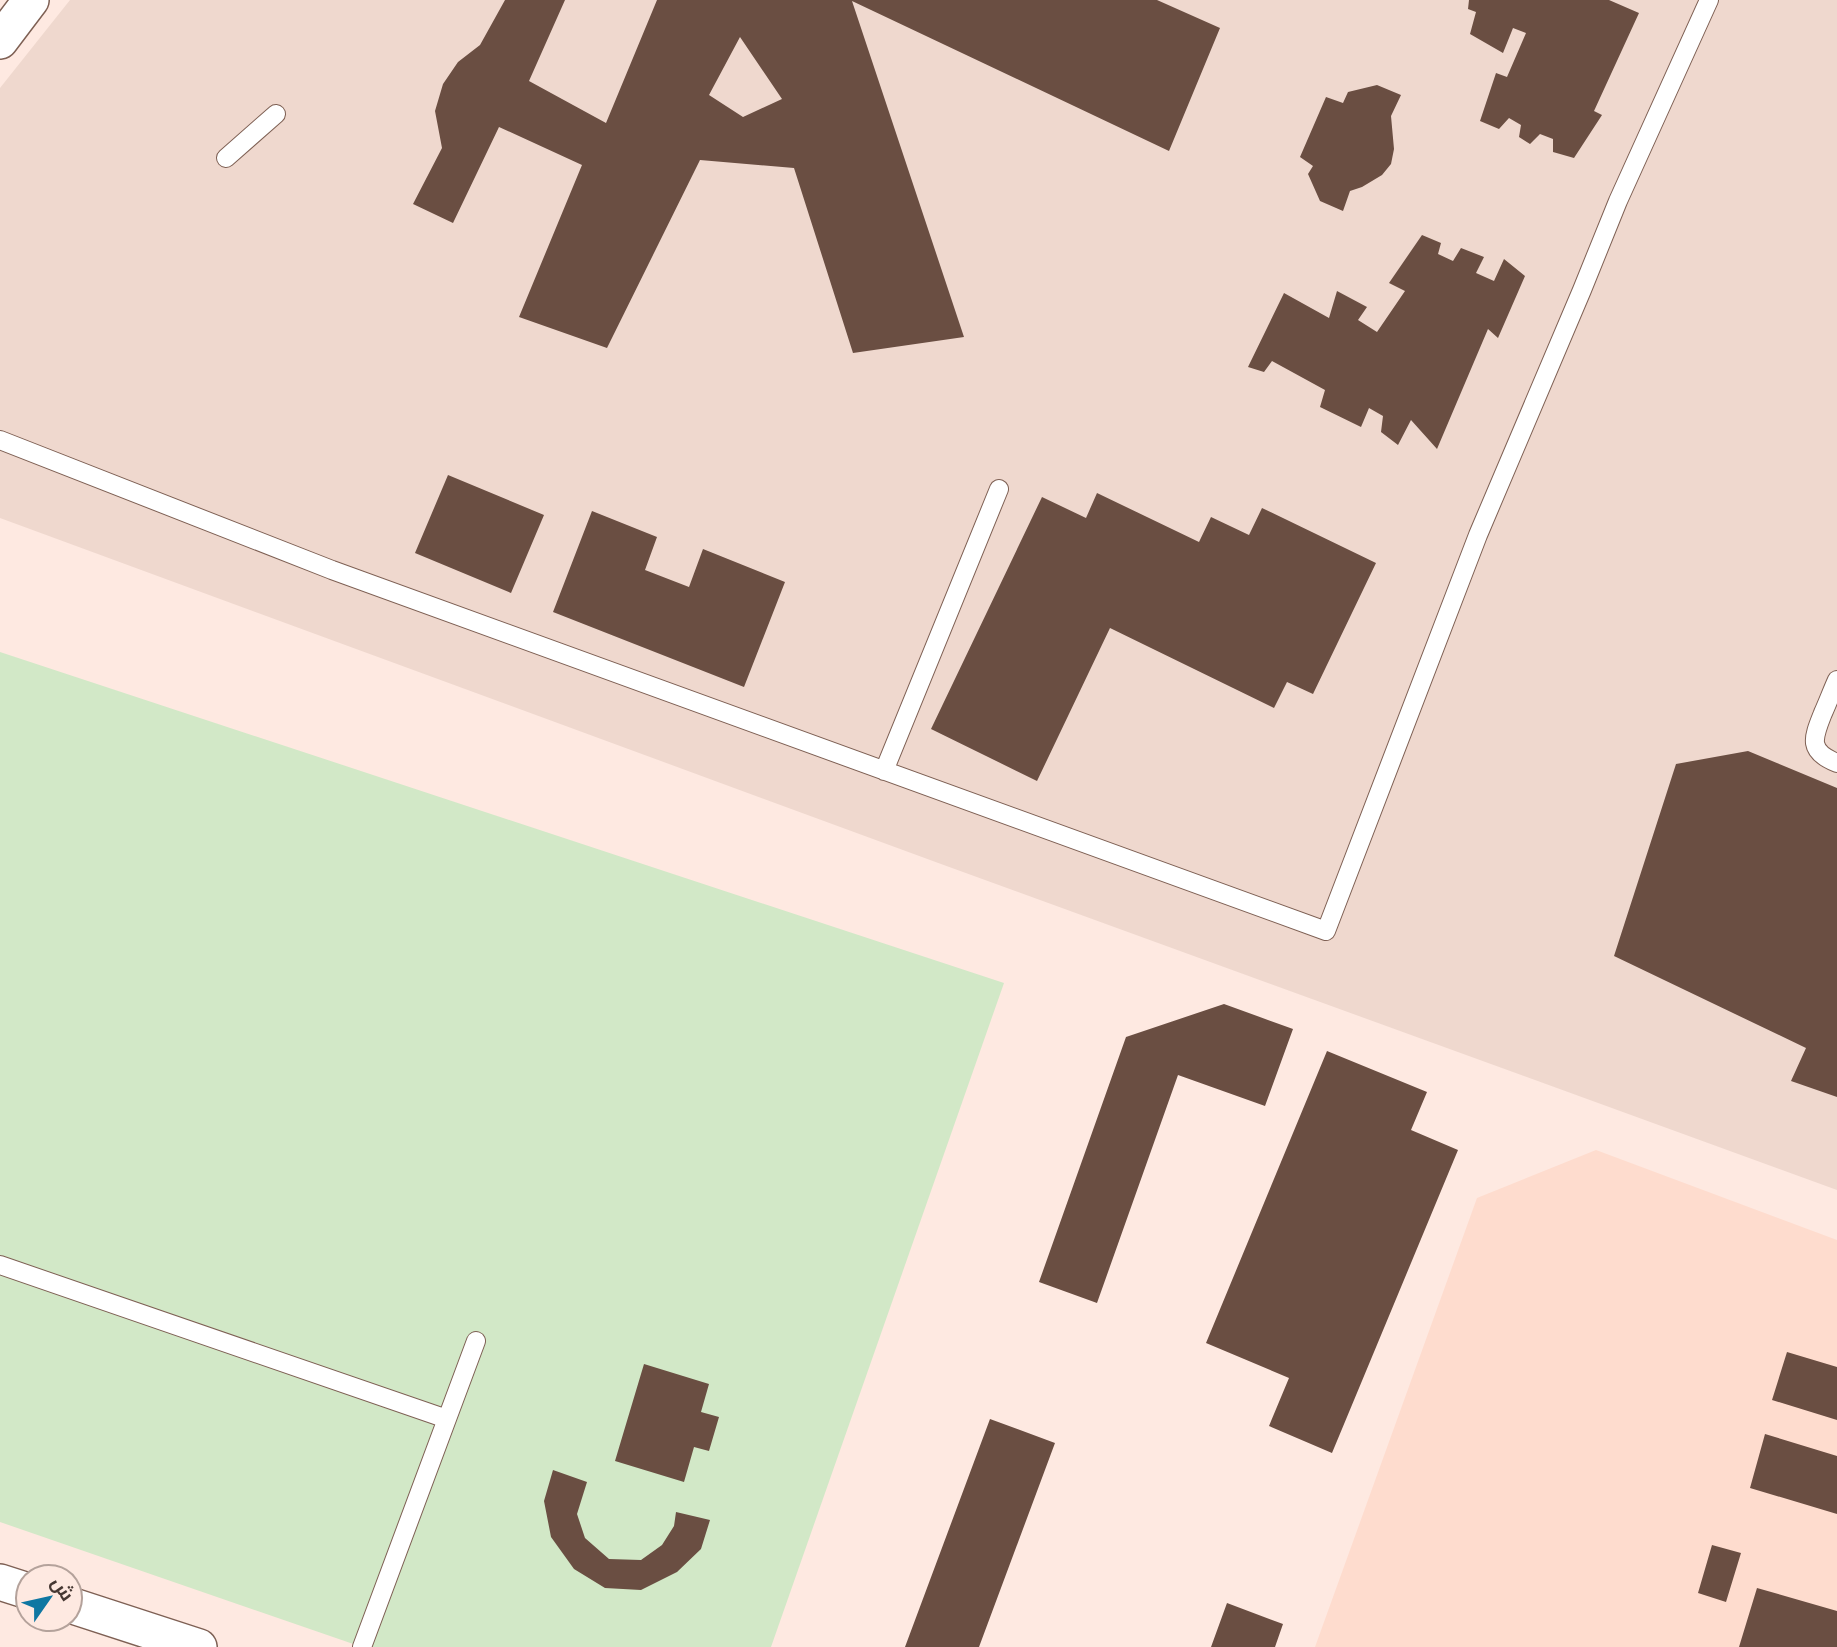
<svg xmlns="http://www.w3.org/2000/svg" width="1837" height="1647" font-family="Jost,Cairo,sans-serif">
  <rect width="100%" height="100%" fill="#fee9e1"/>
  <path fill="#fedcce" d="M1596,1150l241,90v407h-522l162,-449z"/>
  <path fill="#efd8ce" d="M70,0h1767v1190l-896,-326 -941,-346v-430z"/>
  <path fill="#d2e8c7" d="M0,652l1004,331 -233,664h-409l-362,-125z"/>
  <path fill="#6a4e42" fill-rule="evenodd" d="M505,0h60l-36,81 77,42 51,-123h500l63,28 -51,123 -317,-150 112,336 -111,16 -59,-185 -94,-8 -93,188 -88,-31 63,-152 -83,-38 -46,96 -40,-19 29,-56 -7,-37 8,-27 15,-22 22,-17zM740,37l42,62 -39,18 -34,-22z
    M1469,0h140l30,13 -45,98 8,4 -28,43 -21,-6v-13l-13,-5 -10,10 -11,-7 2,-12 -12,-7 -10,11 -19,-8 16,-48 11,4 19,-44 -13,-5 -10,25 -33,-19 6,-22 -8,-3z
    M1377,85l24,10 -10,21 3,33 -3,15 -9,11 -20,12 -12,4 -7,20 -23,-10 -12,-27 5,-8 -13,-9 26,-60 17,6 5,-11z
    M1422,235l19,8 -3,11 15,7 8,-13 23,9 -8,16 18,8 10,-22 21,17 -27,62 -10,-9 -51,120 -26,-29 -13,25 -17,-13 2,-16 -14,-8 -8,19 -41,-20 5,-17 -53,-29 -8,11 -16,-5 36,-74 45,25 8,-27 30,16 -9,13 19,12 28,-41 -16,-8z
    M448,475l96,40 -33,78 -96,-40z
    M1097,493l102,49 12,-25 38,18 13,-27 114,55 -63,131 -26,-12 -13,26 -164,-80 -73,153 -106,-52 111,-232 44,21z
    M592,511l65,26 -12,33 44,17 14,-38 82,33 -41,105 -191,-75z
    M1748,751l89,37v309l-46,-16 15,-33 -192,-92 62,-192z
    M1224,1004l69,25 -28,77 -87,-31 -81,228 -58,-21 87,-245z
    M1327,1051l100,41 -16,38 47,20 -126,303 -63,-27 20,-48 -83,-35z
    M1787,1352l50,15v53l-65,-20z
    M644,1364l65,20 -8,28 18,5 -10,34 -15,-4 -10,35 -69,-21z
    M990,1419l65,24 -76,204h-74z
    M1765,1434l72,22v58l-87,-26z
    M553,1470l34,12 -10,32 8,24 24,21 32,1 21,-15 12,-19 2,-14 34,8 -9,29 -24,23 -36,18 -36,-2 -31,-19 -23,-32 -7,-36z
    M1712,1545l29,8 -15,49 -28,-9z
    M1757,1588l80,23v36h-98z
    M1227,1603l56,21 -8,23h-64z"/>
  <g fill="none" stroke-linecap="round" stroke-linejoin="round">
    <g stroke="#7e6054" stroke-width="20">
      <path id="service" d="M226,158l50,-44
        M0,440l332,130 994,361 152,-396 104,-245 36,-89 91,-201
        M1837,680c-5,11 -9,22 -14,33 -10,25 -16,38 14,50
        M884,771l115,-282
        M0,1265l447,154
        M362,1647l114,-306"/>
    </g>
    <g stroke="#7e6054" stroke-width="38">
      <path id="minor" d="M0,41l31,-41
        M0,1582l28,9
        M70,1605l129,42"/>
    </g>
    <use href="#service" stroke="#fff" stroke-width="18"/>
    <use href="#minor" stroke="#fff" stroke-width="35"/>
  </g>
  <g transform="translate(49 1598) rotate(56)"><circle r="33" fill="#fee9e1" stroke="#b4a29b" stroke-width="2"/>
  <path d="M0-5L12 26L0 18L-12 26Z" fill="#0f77a2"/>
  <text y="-10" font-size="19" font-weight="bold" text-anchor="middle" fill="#463833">ش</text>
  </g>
</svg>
